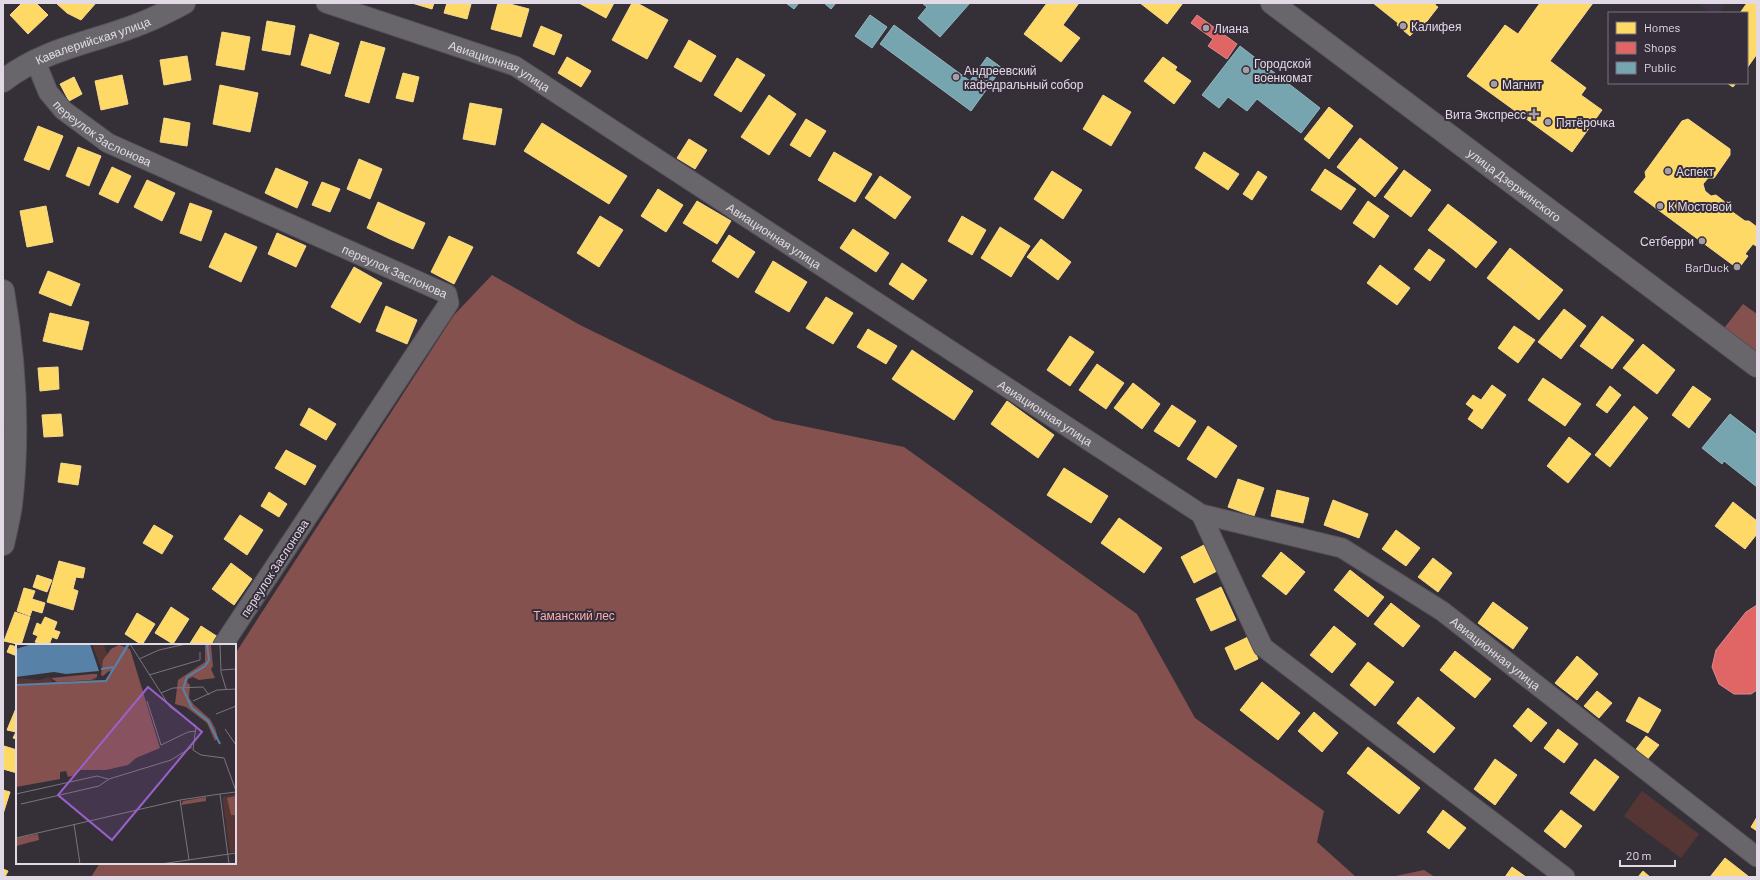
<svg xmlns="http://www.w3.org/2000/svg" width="1760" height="880" font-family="Barlow,sans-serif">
  <rect width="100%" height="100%" fill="#353038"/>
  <path fill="#3d3143" d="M1698,3h29l-8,10h-9z"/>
  <path fill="#563535" d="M1642,791l57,43 -18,24 -57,-42z"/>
  <path fill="#85514f" d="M492,275l88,50 194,95 130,27 233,167 58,104 129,93 -7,31 39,35h-1265l9,-14h135v-209l219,-339z
    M1743,304l14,10v41l-31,-24 -1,-4z
    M1424,870l11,7h-44z"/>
  <path fill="#ffd966" stroke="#f6d98c" d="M22,3h14l12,12 -20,19 -18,-19z
    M56,3h40l-15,17 -14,-7z
    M412,3h22l-2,6z
    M447,3l24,1 -4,15 -23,-6z
    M498,3h8l23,6 -8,28 -30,-8z
    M579,3h35l-8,15z
    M632,3h5l31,17 -21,39 -35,-19z
    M1047,3h32l-16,22 17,13 -19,24 -37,-28z
    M1140,3h43l-16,21z
    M1373,3h63l-1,2 3,2 -14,18 -3,-2 -11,13 -13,-11 1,-2z
    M1540,3h53l-43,58 36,27 -5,7 21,15 -30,42 -105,-76 38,-51 13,9z
    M1747,3h10v51l-10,14v-55h-7z
    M267,21l28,5 -5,29 -28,-5z
    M541,26l21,9 -8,20 -21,-9z
    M222,32l28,5 -6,33 -28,-5z
    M310,34l29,9 -9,31 -29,-9z
    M689,40l27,16 -15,26 -27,-15z
    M361,41l24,7 -16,55 -24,-7z
    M187,56l4,24 -27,5 -4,-25z
    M567,57l24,14 -10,16 -23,-14z
    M1163,57l14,10 -2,3 16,11 -17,23 -30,-23z
    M737,58l28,17 -24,37 -27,-17z
    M403,73l16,4 -6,25 -17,-4z
    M122,75l6,29 -27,6 -6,-29z
    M74,77l8,17 -13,7 -9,-17z
    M1727,83h9l-3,4z
    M220,85l38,8 -8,39 -37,-8z
    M769,95l27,19 -27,41 -28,-18z
    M1103,95l28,17 -20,34 -28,-17z
    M470,103l32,6 -7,36 -32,-6z
    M1329,107l24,19 -24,33 -25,-20z
    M164,118l26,5 -3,23 -27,-4z
    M806,119l20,12 -16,26 -20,-12z
    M1688,119l42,30v6l-16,23h-6l-5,6 2,7 6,5 5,-1 14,11 1,5 14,10h4l8,6v17l-1,2 -3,-2 -8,10 3,2 -9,12h-2l-103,-76 12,-15 -1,-5 37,-51z
    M542,123l85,53 -18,28 -85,-53z
    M38,126l25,10 -14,34 -25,-10z
    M1360,138l38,30 -23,29 -38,-30z
    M689,139l18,11 -12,19 -18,-11z
    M78,147l23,9 -12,30 -23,-10z
    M834,152l38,22 -17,28 -37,-22z
    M1204,152l35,22 -11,16 -33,-22z
    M359,159l23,10 -12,30 -23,-10z
    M112,167l19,9 -13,27 -19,-9z
    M276,168l32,14 -11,26 -32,-15z
    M1325,169l31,20 -15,21 -30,-20z
    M1404,170l27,20 -20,27 -27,-20z
    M1052,171l30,19 -19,29 -29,-20z
    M1258,171l9,6 -15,23 -9,-6z
    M880,176l31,21 -16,22 -30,-21z
    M147,180l28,13 -13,28 -28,-14z
    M322,182l18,7 -10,23 -18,-7z
    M658,189l25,16 -17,27 -25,-16z
    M697,201l34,20 -14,23 -34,-21z
    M1368,201l21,15 -15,22 -21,-15z
    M378,202l24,11 -12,26 -23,-11z
    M190,203l22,8 -11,30 -21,-8z
    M1448,204l26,20 -20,26 -26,-20z
    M46,206l7,36 -26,5 -7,-36z
    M402,213l23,10 -12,26 -23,-10z
    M600,216l23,14 -24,37 -22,-14z
    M962,216l24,14 -14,25 -24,-14z
    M1474,224l23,18 -21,26 -22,-18z
    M1000,227l30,19 -19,31 -30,-19z
    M853,229l36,24 -13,19 -36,-24z
    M225,233l32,14 -16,35 -32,-15z
    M277,233l29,13 -10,21 -28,-13z
    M729,235l26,17 -17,26 -26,-17z
    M449,236l24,11 -19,37 -23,-12z
    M1041,239l30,23 -13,18 -31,-23z
    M1510,248l25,20 -23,30 -25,-20z
    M1429,249l16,11 -15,21 -16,-12z
    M773,261l34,21 -18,30 -34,-20z
    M902,263l25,17 -14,20 -24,-16z
    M1380,265l30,23 -13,17 -30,-22z
    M354,267l28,16 -22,40 -29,-16z
    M1535,268l28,22 -24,30 -27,-22z
    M48,271l32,13 -9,22 -32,-13z
    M826,297l27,16 -20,31 -27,-16z
    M386,306l31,14 -10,24 -31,-13z
    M1564,309l22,17 -25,33 -23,-17z
    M50,313l39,9 -7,28 -39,-9z
    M1602,316l32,24 -22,29 -32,-23z
    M1514,326l21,14 -17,23 -20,-15z
    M868,329l29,17 -11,18 -29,-17z
    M1070,336l24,16 -24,34 -23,-16z
    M1643,344l32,26 -18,24 -34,-26z
    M912,350l61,41 -19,29 -62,-41z
    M1097,364l27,19 -18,26 -27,-19z
    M58,367l1,22 -19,2 -2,-23z
    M1543,378l38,26 -16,22 -37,-26z
    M1133,383l27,21 -18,25 -28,-21z
    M1492,385l14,10 -24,34 -14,-10 6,-9 -8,-6 7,-9 8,5z
    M1610,386l11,9 -14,18 -11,-8z
    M1693,386l18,13 -22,29 -17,-13z
    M1007,401l47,34 -16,23 -47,-34z
    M1172,405l24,16 -17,26 -25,-16z
    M1634,406l14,12 -38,49 -15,-12z
    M309,408l27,16 -10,16 -26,-15z
    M61,414l2,22 -19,1 -2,-22z
    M1208,426l29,20 -21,32 -29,-19z
    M1569,437l22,17 -23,29 -21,-17z
    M286,450l30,16 -11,19 -30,-17z
    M61,463l20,3 -3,19 -20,-3z
    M1064,468l44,28 -17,27 -44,-28z
    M1238,479l26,9 -10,28 -26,-9z
    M1277,490l32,8 -6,25 -32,-7z
    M269,492l18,12 -8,13 -18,-11z
    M1333,500l35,14 -9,24 -35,-13z
    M1733,502l24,19v13l-12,15 -30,-23z
    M240,515l23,15 -16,25 -23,-16z
    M1119,518l43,30 -18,25 -43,-30z
    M154,525l19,11 -11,18 -19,-11z
    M1396,530l24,18 -14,18 -24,-17z
    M1204,545l13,26 -23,12 -13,-26z
    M1281,552l24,20 -19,23 -24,-19z
    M1433,558l19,15 -14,19 -20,-15z
    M59,561l26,7 -2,10 -7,-1 -3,12 5,2 -5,19 -26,-8z
    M231,563l21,16 -18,26 -22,-16z
    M1350,570l34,27 -16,20 -34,-27z
    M37,575l15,5 -5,12 -14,-5z
    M1221,587l15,33 -25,11 -15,-32z
    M24,588l11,3 -3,8 13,4 -3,10 -10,-3 -2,6 -13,-5z
    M1493,602l35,26 -15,21 -35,-26z
    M1391,603l29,23 -17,21 -29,-23z
    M171,607l18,12 -16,25 -18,-11z
    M15,612l15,5 -9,28 -17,-4z
    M137,613l18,11 -13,21 -17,-11z
    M45,617l12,5 -3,8 6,2 -3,7 -5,-2 -3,8 -14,-3 3,-6 -5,-2 4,-11 4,2z
    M201,626l17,11 -6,8h-23z
    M1334,626l22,18 -24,29 -22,-18z
    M1248,637l10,22 -23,11 -10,-22z
    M10,645l7,2v9l-10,-4z
    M1455,651l36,28 -16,19 -35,-28z
    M1577,656l21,18 -21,26 -22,-17z
    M1368,662l26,20 -19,24 -25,-21z
    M1262,682l38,31 -22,27 -38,-30z
    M1597,691l15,12 -13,15 -15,-12z
    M1418,697l37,31 -21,25 -37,-30z
    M1639,697l22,13 -13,23 -22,-12z
    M17,706v33l-4,-1 3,-6 -9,-2z
    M1528,708l19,15 -16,19 -18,-16z
    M1314,712l24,21 -16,19 -24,-21z
    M1558,729l20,15 -14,19 -20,-15z
    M1646,736l13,9 -13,16 -12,-9z
    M4,746l13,4v23l-14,-4z
    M1368,747l52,41 -21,26 -52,-41z
    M1495,759l22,16 -22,30 -21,-16z
    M1595,759l24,18 -25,34 -24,-18z
    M3,790l7,2 -7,22z
    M1443,810l23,18 -17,21 -22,-17z
    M1561,810l21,16 -17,22 -21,-17z
    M1757,817v14l-6,-4z
    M1725,858l23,18 -1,1h-37z
    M1512,867l14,10h-21z
    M3,869l5,2 -3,6h-2z
    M1643,871l7,6h-12z"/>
  <path fill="#e06666" stroke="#e0898c" d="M1197,15l40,29 -10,15 -19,-13 5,-7 -22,-16z
    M1757,605v85l-6,4h-17l-15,-10 -7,-17 4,-17 30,-38z"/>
  <path fill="#76a5af" stroke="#96b5bf" d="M786,3h13l-5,6z
    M824,3h12l-5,6z
    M922,3h48l-30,34 -22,-19 9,-11z
    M870,15l17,12 -15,21 -17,-12z
    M894,25l76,56 17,-24 15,11 -31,43 -91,-67z
    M1240,46l80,62 -19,25 -44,-34 -10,12 -19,-14 -9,11 -17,-13z
    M1730,414l27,21v52l-33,-26 -2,3 -20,-16z"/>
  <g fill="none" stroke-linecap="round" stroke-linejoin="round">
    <g stroke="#544f57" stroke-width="21">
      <g id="street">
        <path id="s1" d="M326,3l189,63 686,448 141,34 100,63 315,246"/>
        <path id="s2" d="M35,60l13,32 15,18 45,33 339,151 2,9 -226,342"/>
        <path d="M1201,514l62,133 302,230"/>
      </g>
    </g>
    <g stroke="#544f57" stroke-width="24">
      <g id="secondary">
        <path id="s3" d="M1272,3l485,363"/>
        <path id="s4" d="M3,81c40,-32 88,-38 134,-56 17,-6 32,-14 47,-22"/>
        <path d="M3,291c12,70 16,144 8,214 -2,13 -5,26 -8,39"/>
      </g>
    </g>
    <use href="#street" stroke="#69666b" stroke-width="19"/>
    <use href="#secondary" stroke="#69666b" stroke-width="22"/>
  </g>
  <g fill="#a59ea8" stroke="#362d3b" stroke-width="1.5">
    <circle cx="1403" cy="26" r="4"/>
    <circle cx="1206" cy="28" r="4"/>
    <circle cx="1246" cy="70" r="4"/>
    <circle cx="956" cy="77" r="4"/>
    <circle cx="1494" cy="84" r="4"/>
    <path d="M1532 108h4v4h4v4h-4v4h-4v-4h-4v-4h4z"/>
    <circle cx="1548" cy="122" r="4"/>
    <circle cx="1668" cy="171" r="4"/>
    <circle cx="1660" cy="206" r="4"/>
    <circle cx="1702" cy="241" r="4"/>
    <circle cx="1737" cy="267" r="4"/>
  </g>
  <g text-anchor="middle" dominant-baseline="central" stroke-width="4" stroke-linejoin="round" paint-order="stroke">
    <g font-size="12" fill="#e1dae4" stroke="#362d3b" text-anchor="start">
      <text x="1411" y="26">Калифея</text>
      <text x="1214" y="28">Лиана</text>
      <text x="1254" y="63">Городской<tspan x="1254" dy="14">военкомат</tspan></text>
      <text x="964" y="70">Андреевский<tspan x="964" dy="14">кафедральный собор</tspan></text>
      <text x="1502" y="84">Магнит</text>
      <text x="1526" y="114" text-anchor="end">Вита Экспресс</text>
      <text x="1556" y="122">Пятёрочка</text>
      <text x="1676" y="171">Аспект</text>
      <text x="1668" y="206">К Мостовой</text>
      <text x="1694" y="241" text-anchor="end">Сетберри</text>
      <text x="1729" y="267" text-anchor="end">BarDuck</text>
    </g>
    <g font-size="12" fill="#e1dae4" stroke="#362d3b">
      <text stroke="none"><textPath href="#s4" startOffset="99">Кавалерийская улица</textPath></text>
      <text stroke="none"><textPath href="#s1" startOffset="185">Авиационная улица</textPath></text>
      <text stroke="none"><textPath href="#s2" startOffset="104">переулок Заслонова</textPath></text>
      <text stroke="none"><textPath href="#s3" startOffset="303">улица Дзержинского</textPath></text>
      <text stroke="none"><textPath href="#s1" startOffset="509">Авиационная улица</textPath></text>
      <text stroke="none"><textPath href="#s2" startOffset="428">переулок Заслонова</textPath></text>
      <text stroke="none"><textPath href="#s1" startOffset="833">Авиационная улица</textPath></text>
      <text transform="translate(274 568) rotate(-57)">переулок Заслонова</text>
      <text stroke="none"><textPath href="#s1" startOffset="1350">Авиационная улица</textPath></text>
    </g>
    <g font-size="12" fill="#fab0ab" stroke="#362d3b">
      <text x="574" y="615">Таманский лес</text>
    </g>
  </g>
  <g transform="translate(16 644)">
    <rect width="220" height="220" fill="#353038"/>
    <path d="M76,0l12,1 3,9 -6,14zM33,33l4,5 44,-4 -3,3 -21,2 -57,1v-6l23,2zM220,150v58h-6l-8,-55z" fill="#563535"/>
    <path d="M189,0l6,1 2,21 -2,3 4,9 -16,2 -6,-3 -5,2 -1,3 3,3 -1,13 5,7 16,14 5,9 3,10 -3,3 -8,-18 -21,-16 -11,-3 3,-24 27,-18zM103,1l11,4 30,99 -24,10 -8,7 -22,5h-28l-2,5 -8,2 -2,-6 -6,1v7l-44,8v-102l90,-5 5,-8 -2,-1 -6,5 -2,-1 2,-15 8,-11zM76,30h5v3l-6,3 -34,2 -6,-4zM220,152v19h-5l-4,-17zM190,153v4l-25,4 2,-4zM22,190l1,6 -23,6v-8z" fill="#85514f"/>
    <path d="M16,0h58l9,27 -33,3 -12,-2 -38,5v-28z" fill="#5781a6"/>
    <path fill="none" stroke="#5781a6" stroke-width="2" d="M191,0l2,16 -4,6 -18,11 -4,12 9,19 16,13 12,23M98,24l14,-24M85,25l12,-2M0,41l90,-4 23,-37"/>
    <path fill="none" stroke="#7a747d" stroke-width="1" d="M114,0l40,63 26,19 -3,24 8,5 23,3 12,33M204,0l1,28 5,17M123,15l20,-9 27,-6M205,26l15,-1M133,31l51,-15v-8M145,49l12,-5 30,-1 6,8M131,57l14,44 27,-13 8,-1M177,57l24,-11 19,-1M200,70l20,-8M209,85l11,16M0,150l81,-18 11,3M164,156l9,60M5,160l78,-18 10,-7 62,-19 21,-13M58,180l6,40M0,194l164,-38 40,-6M145,220l75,-11M213,220l-9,-70 16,-2"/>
    <path fill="#9a60ca" fill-opacity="0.15" stroke="#9a60ca" stroke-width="2" d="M132,43l54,45 -90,108 -54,-45z"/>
    <rect width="220" height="220" fill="none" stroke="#e1dae4" stroke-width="2"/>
  </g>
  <rect width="1760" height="880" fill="none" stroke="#e1dae4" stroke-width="8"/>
  <rect x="1608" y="12" width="140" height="72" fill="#362d3b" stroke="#7a727f"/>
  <rect x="1616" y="22" width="20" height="12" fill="#ffd966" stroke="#7a727f"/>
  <text x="1644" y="32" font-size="12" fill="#e1dae4">Homes</text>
  <rect x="1616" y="42" width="20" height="12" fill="#e06666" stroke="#7a727f"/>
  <text x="1644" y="52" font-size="12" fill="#e1dae4">Shops</text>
  <rect x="1616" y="62" width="20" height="12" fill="#76a5af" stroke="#7a727f"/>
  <text x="1644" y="72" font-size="12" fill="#e1dae4">Public</text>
  <path d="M1620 860v6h55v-6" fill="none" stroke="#e1dae4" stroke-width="2"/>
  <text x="1626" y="860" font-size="12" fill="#e1dae4" stroke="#362d3b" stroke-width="3" paint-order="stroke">20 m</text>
</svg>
